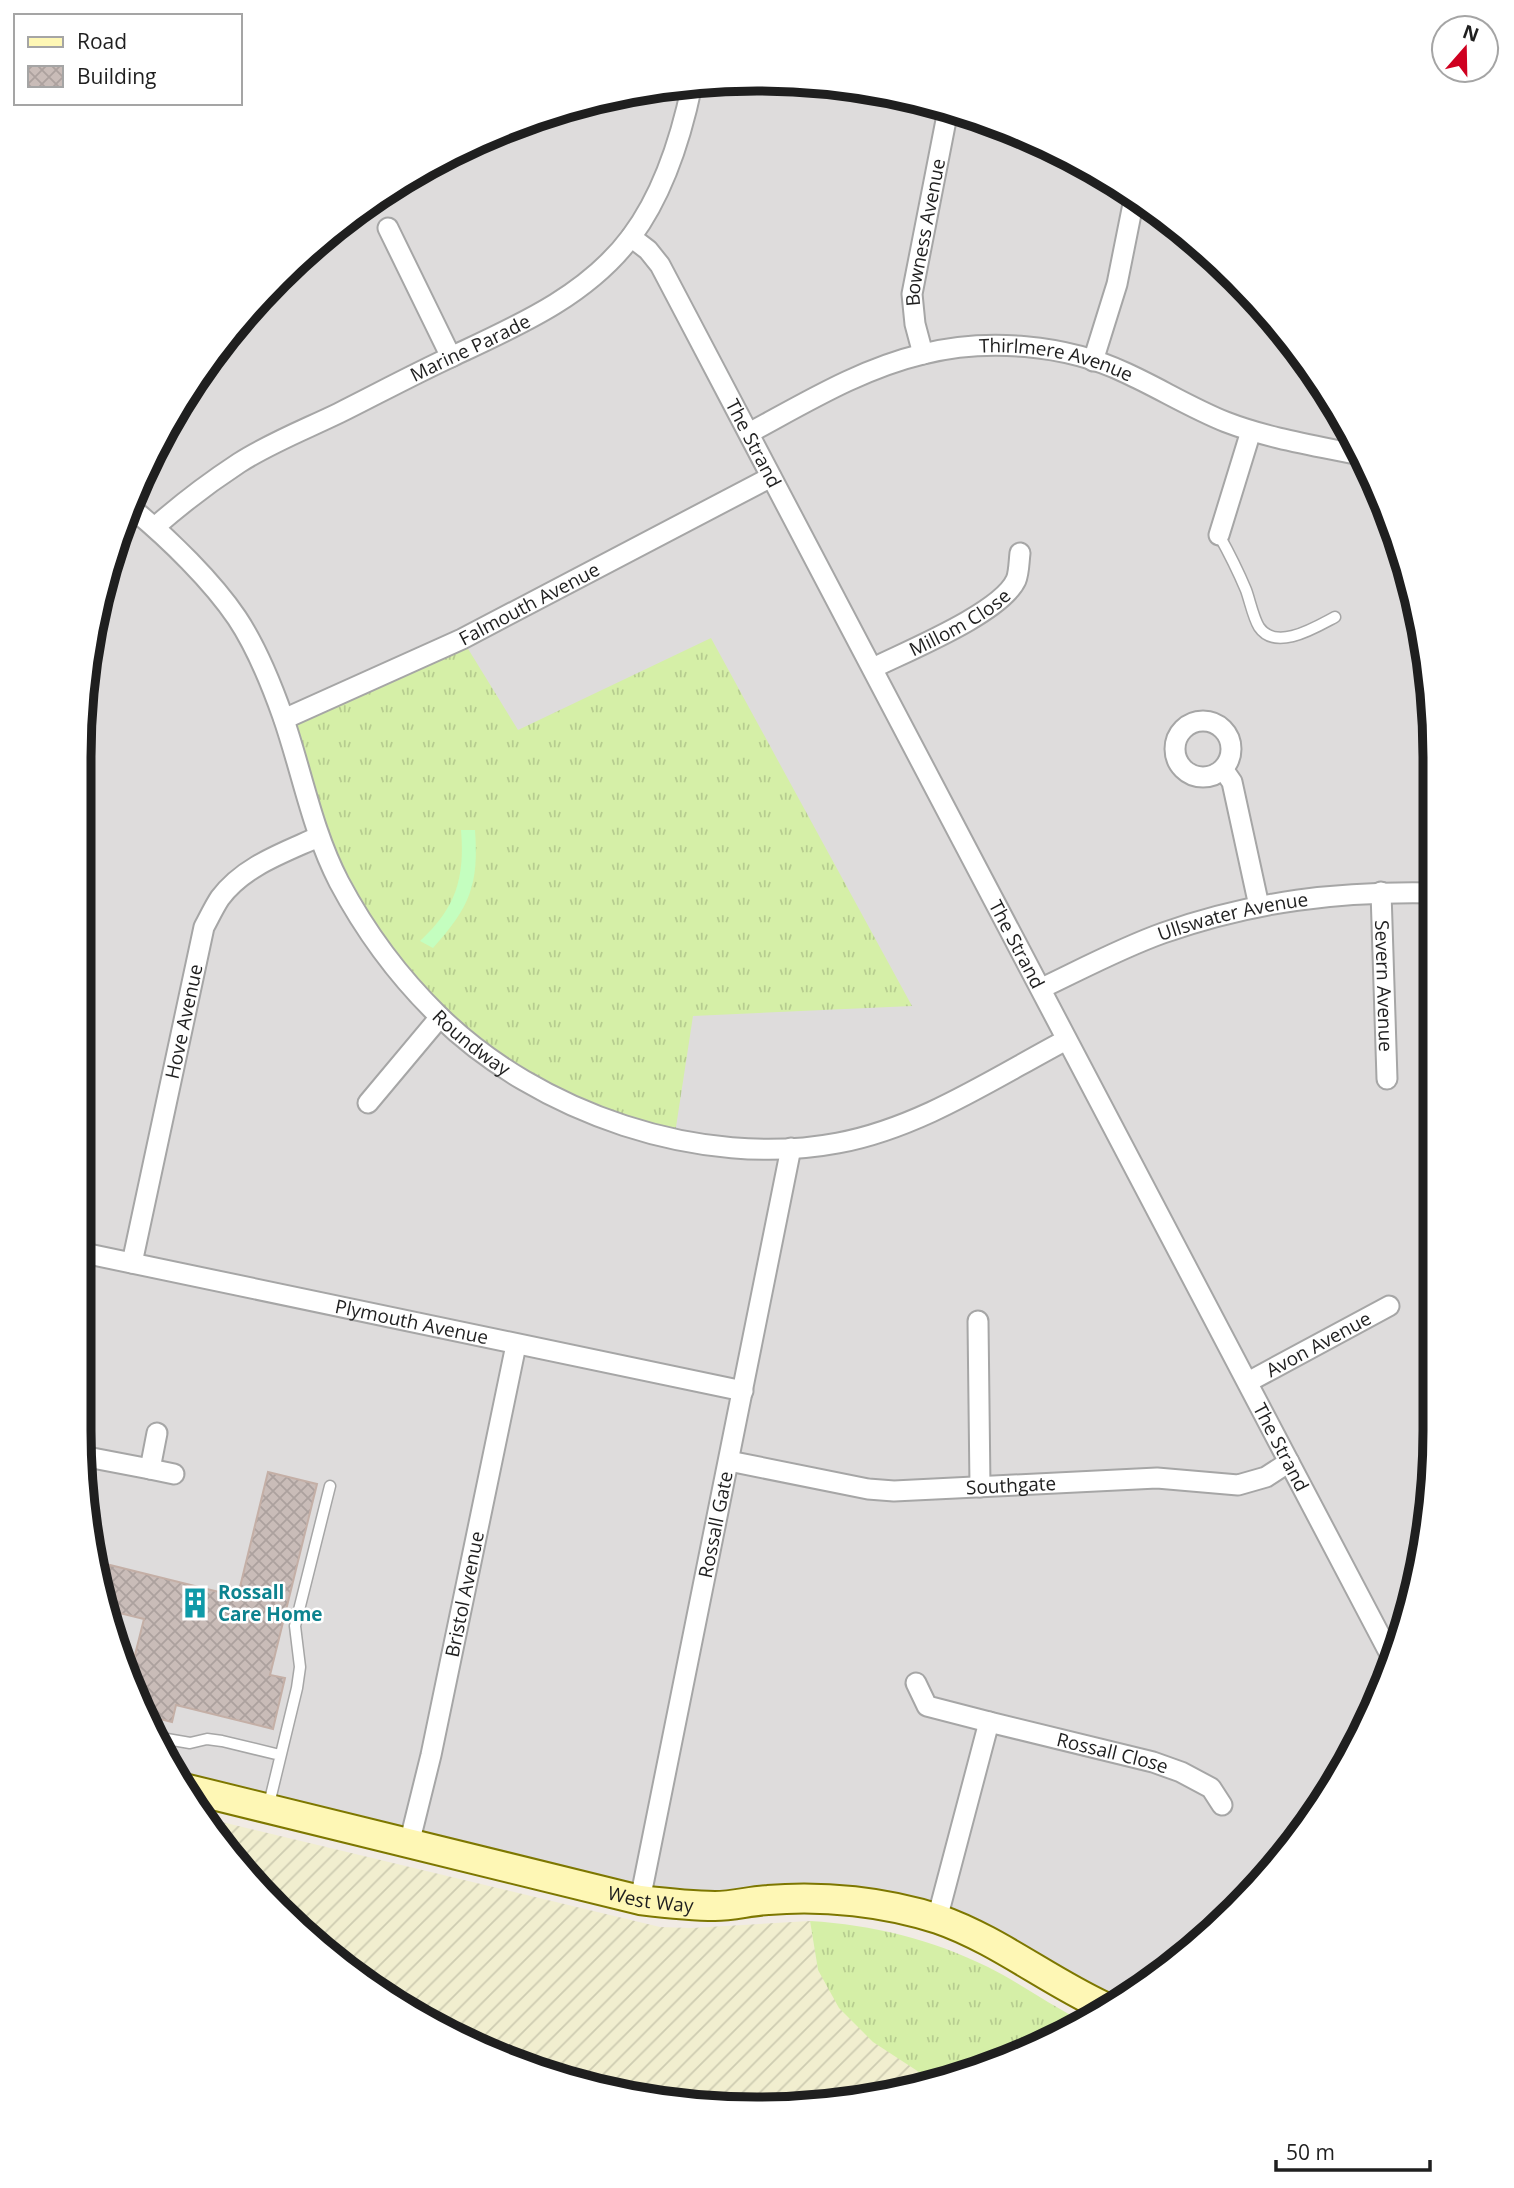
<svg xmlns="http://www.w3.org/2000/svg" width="1514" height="2188" font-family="'Open Sans',sans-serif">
  <defs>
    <pattern id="farmland-furrows" width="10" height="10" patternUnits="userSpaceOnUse" patternTransform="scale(1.75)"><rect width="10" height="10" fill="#f1eecf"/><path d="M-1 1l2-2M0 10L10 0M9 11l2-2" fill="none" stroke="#ceccb1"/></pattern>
    <pattern id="grass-tufts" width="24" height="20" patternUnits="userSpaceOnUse" patternTransform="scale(1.75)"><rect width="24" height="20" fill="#d5efa7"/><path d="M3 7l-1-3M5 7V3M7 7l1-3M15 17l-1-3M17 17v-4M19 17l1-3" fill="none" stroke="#b6cc8f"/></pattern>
    <pattern id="building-cross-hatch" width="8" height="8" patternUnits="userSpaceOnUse" patternTransform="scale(1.75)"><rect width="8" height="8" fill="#c9bcb8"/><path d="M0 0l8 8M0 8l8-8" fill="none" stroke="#aca19e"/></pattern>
  </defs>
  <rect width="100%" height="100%" fill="#f1ebe5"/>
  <path fill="#dedcdc" d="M757,79l133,13 127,39 117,62 103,85 128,179 57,168 13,132v674l-13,133 -39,127 -62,117 -85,103 -133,95 -166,-87 -219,-13 -534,-118 -82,-181 -23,-176v-674l13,-132 77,-207 109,-141 103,-84 117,-63 127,-38z"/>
  <path fill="url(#farmland-furrows)" d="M201,1817l459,110 32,1 118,-7 8,49 103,104 26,3 -58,19 -220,7 -172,-46 -187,-116z"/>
  <path fill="url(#grass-tufts)" d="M711,638l201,368 -219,10 -19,124 -86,-29 -148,-94 -101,-135 -55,-163 178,-80 56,91z
    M810,1921c63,4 121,18 178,46 32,16 62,38 94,54l-25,18 -110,38 -25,-3 -49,-32 -34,-34 -21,-38z"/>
  <path fill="#c4febf" d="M461,830h14c4,55 -5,77 -42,118l-13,-7c36,-33 45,-63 41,-111z"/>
  <path fill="url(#building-cross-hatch)" stroke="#c4afa6" stroke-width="2" d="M268,1472l49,12 -47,191 15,3 -12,51 -97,-24 -4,17 -20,-5 -21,-46 13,-52 -41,-10 -2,-9 9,-35 117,29 13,-7z"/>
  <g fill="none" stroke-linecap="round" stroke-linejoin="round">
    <g stroke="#a6a6a6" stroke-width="13">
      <path id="lane" d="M1219,535c10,18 19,36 27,55 4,11 7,27 13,37 17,25 57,0 76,-10
        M161,1738l29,5 17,-4 15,2 58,14
        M268,1808l29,-120 3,-21 -5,-41 35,-140"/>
    </g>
    <g stroke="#a6a6a6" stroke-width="23">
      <g id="street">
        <path d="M388,228l63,129"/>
        <path id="s1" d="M631,237l17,13 12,15 733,1395"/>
        <path id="s2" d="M923,354l-8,-30 -3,-30 36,-184"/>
        <path d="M1093,361l24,-77 18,-90"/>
        <path id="s3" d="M749,433c56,-30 111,-64 174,-79 64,-16 142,-10 203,19 33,15 65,35 100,49 44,17 92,24 139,34"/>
        <path id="s4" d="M135,511c34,28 77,70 102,107 20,30 34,65 46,99 19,55 29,113 56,165 26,49 61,96 100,134 99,97 262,153 399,127 82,-15 156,-65 228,-103"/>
        <path id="s5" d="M155,527c26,-23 55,-45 84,-64 31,-20 67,-34 100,-50 38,-19 75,-39 114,-57 64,-30 134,-60 178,-119 33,-44 50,-99 61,-152"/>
        <path d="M1219,535l32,-104"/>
        <path id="s6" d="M873,668c34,-17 128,-55 143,-88 3,-7 3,-19 4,-27"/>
        <path id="s7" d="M284,719l178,-80 309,-162"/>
        <circle cx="1203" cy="749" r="28"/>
        <path d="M1223,769l9,13 27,124"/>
        <path id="s8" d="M1381,892l6,187"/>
        <path id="s9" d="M1042,988c40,-19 79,-40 121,-55 91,-32 176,-42 272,-40"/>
        <path d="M368,1103l72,-86"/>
        <path id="s10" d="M79,1252l664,139"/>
        <path id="s11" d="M132,1263l72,-336c5,-9 10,-20 16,-29 24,-32 63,-45 98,-61"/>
        <path d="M978,1321l2,166"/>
        <path id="s12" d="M1248,1382l141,-76"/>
        <path d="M82,1456l68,13 7,-36"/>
        <path id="s13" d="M729,1461l139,28 26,2 263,-13 81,7 28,-8 23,-15"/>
        <path d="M150,1469l24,5"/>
        <path d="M916,1683l11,23 62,16"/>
        <path id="s14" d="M409,1844l22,-89 85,-410"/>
        <path id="s15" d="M640,1900l151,-752"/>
        <path id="s16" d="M937,1919l52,-197 164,40 28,10 30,16 11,17"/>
      </g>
    </g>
    <g stroke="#7d7700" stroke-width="32">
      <g id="secondary">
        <path id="s17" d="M184,1788l456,112c25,3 50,6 75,6 18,0 35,-5 53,-6 55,-5 118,2 170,19 58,20 109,61 165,87"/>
      </g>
    </g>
    <use href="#lane" stroke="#fff" stroke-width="10"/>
    <use href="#street" stroke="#fff" stroke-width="19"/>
    <use href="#secondary" stroke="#fef7b5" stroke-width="28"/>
  </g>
  <defs>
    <g id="building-bare" transform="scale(2.415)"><path d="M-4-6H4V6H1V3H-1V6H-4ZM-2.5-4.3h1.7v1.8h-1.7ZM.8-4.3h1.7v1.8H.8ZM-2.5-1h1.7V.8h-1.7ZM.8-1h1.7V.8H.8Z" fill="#0f9aa8" stroke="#fff" stroke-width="2.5" paint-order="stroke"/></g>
  </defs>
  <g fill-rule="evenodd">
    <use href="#building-bare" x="195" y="1603"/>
  </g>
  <g text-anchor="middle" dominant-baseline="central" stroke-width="5" stroke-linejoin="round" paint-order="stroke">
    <g font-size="19" fill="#1f1f1f" stroke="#fff">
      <text stroke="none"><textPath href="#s2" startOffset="124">Bowness Avenue</textPath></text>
      <text stroke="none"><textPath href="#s5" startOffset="364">Marine Parade</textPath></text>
      <text stroke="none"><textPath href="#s3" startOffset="327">Thirlmere Avenue</textPath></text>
      <text stroke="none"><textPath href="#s1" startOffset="242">The Strand</textPath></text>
      <text stroke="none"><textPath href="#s7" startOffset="271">Falmouth Avenue</textPath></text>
      <text stroke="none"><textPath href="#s6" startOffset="98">Millom Close</textPath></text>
      <text stroke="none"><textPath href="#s9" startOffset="205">Ullswater Avenue</textPath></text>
      <text stroke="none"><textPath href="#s1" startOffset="808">The Strand</textPath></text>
      <text stroke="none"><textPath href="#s8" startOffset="94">Severn Avenue</textPath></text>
      <text stroke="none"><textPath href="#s11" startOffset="247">Hove Avenue</textPath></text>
      <text stroke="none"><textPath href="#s4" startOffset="642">Roundway</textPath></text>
      <text stroke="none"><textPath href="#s10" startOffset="340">Plymouth Avenue</textPath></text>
      <text stroke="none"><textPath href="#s12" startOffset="80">Avon Avenue</textPath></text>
      <text stroke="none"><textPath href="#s1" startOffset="1376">The Strand</textPath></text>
      <text stroke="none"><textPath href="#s13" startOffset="285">Southgate</textPath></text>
      <text stroke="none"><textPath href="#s15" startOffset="383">Rossall Gate</textPath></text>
      <text stroke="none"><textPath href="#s14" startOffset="256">Bristol Avenue</textPath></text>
      <text stroke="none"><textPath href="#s16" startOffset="331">Rossall Close</textPath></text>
      <text stroke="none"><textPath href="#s17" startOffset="480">West Way</textPath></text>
    </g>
    <g font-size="19" font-weight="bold" fill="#0d838f" stroke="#fff" text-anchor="start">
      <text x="218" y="1592">Rossall<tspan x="218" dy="22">Care Home</tspan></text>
    </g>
  </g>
  <path d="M0 0H1514V2188H0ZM757 91H757A666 666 0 0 1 1423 757V1431A666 666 0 0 1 757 2097H757A666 666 0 0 1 91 1431V757A666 666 0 0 1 757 91Z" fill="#fff" fill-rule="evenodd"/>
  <path fill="none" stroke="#1f1f1f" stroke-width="9" d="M757 91H757A666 666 0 0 1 1423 757V1431A666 666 0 0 1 757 2097H757A666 666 0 0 1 91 1431V757A666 666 0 0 1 757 91Z"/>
  <rect x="14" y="14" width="228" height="91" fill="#ffffff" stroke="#a5a5a5" stroke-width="2"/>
  <rect x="28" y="37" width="35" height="10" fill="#fef7b5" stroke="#a5a5a5" stroke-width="2"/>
  <text x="77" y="49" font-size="21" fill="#1f1f1f">Road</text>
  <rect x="28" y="66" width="35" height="21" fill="url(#building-cross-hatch)" stroke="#a5a5a5" stroke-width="2"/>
  <text x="77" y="84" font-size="21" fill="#1f1f1f">Building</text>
  <g transform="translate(1465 49) rotate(20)"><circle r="33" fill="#ffffff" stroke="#a5a5a5" stroke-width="2"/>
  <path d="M0-5L12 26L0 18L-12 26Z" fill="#cf0020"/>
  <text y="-10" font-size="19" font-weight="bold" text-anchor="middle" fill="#1f1f1f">N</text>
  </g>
  <path d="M1276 2160v10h154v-10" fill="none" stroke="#1f1f1f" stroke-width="3.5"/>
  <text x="1286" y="2160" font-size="21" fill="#1f1f1f" stroke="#ffffff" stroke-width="5" paint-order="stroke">50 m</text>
</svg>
